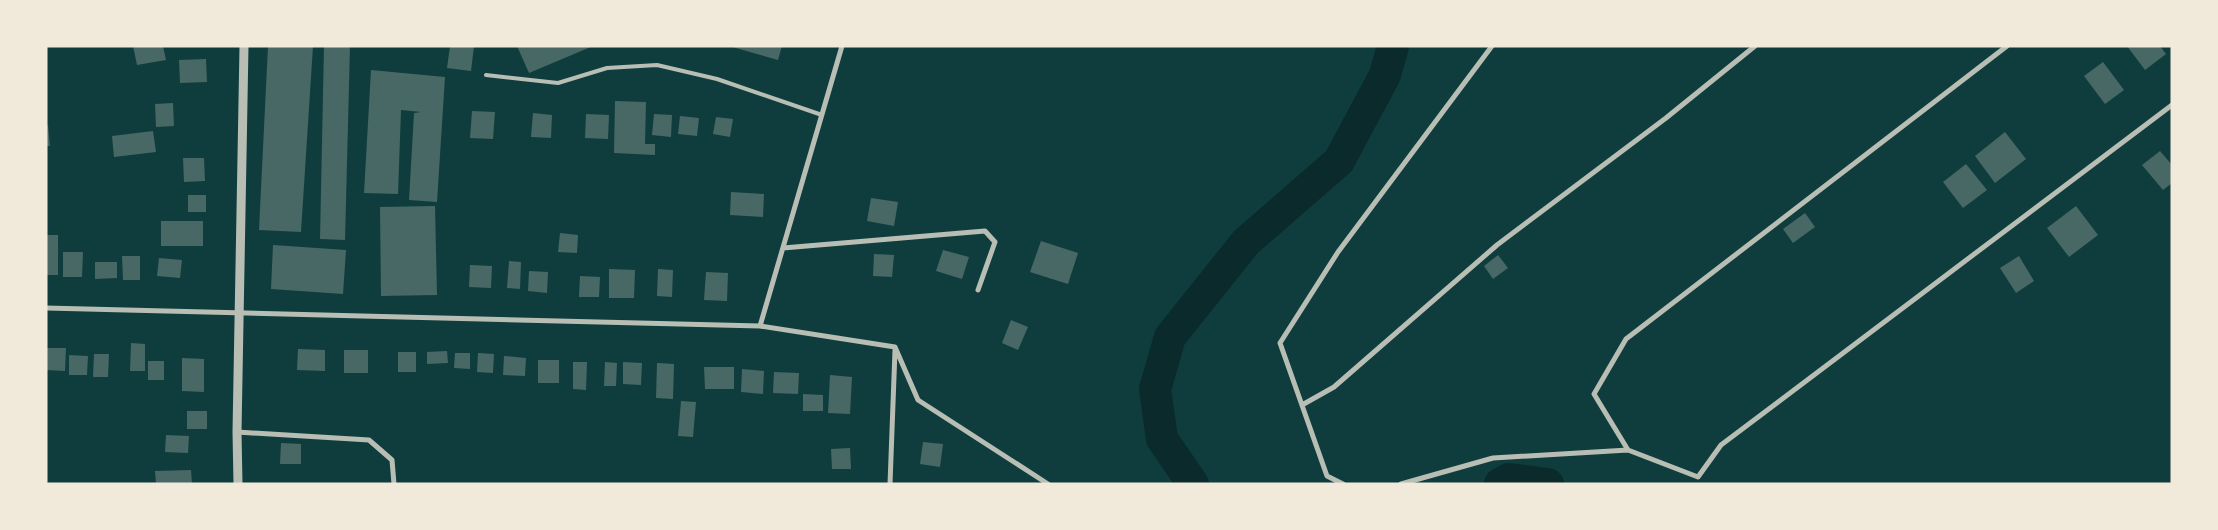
<svg xmlns="http://www.w3.org/2000/svg" width="2218" height="530" font-family="Arial,sans-serif">
  <rect width="100%" height="100%" fill="#0f3d3e"/>
  <g fill="none" stroke-linecap="round" stroke-linejoin="round">
    <path stroke="#0a2a2b" stroke-width="32" d="M1193,484l-31,-45 -7,-50 15,-52 76,-95 93,-81 46,-86 8,-29
      M1500,484l9,-5 39,5"/>
  </g>
  <path fill="#486865" d="M133,46h30l3,14 -29,5z
    M268,46h45l-12,186 -42,-2z
    M324,46h26l-5,194 -25,-1z
    M450,46h24l-3,25 -24,-3z
    M517,46h76l-64,27z
    M729,46h53l-4,14z
    M2127,46h33l6,8 -21,16z
    M206,59l1,23 -27,1 -1,-23z
    M2103,62l21,28 -19,14 -21,-28z
    M371,70l74,7 -8,125 -28,-2 5,-87 7,-1 -20,-2 -3,84 -34,-1z
    M615,101l31,1 -1,42h10v11l-41,-2z
    M173,103l1,23 -18,1 -1,-23z
    M472,111l23,1 -2,27 -23,-1z
    M533,113l19,2 -1,23 -20,-1z
    M586,114l23,1 -1,24 -23,-1z
    M654,114l18,1 -1,22 -19,-2z
    M680,116l19,2 -2,18 -19,-2z
    M716,117l17,2 -3,18 -17,-3z
    M46,125h2l2,21h-4z
    M153,131l3,21 -42,5 -2,-21z
    M2005,132l21,27 -31,24 -20,-27z
    M2160,151l12,14v18l-9,7 -21,-25z
    M183,158h21l1,23 -21,1z
    M1966,164l21,26 -24,18 -20,-26z
    M731,192l33,2 -1,23 -33,-2z
    M188,195h18v17h-18z
    M871,198l27,4 -4,24 -27,-5z
    M435,206l2,89 -56,1 -1,-89z
    M2076,206l22,29 -29,22 -22,-29z
    M1805,213l10,14 -22,16 -10,-14z
    M161,221h42v25h-42z
    M560,233l18,2 -1,18 -19,-1z
    M46,235h12v40h-12z
    M1041,241l37,12 -10,31 -38,-12z
    M273,245l73,5 -3,44 -72,-5z
    M943,250l26,7 -7,22 -26,-8z
    M63,252h20l-1,25h-19z
    M874,254l20,1 -2,22 -19,-1z
    M1498,255l10,13 -15,11 -9,-13z
    M122,256h18v24h-17z
    M2019,256l15,25 -18,12 -16,-25z
    M159,258l23,2 -2,18 -23,-2z
    M509,261l12,1 -1,27 -13,-1z
    M95,262h22v16l-22,1z
    M470,265l22,1 -1,22 -22,-1z
    M609,269l26,1 -1,28h-25z
    M658,269l15,1 -1,27 -15,-1z
    M529,271l19,1 -1,21 -19,-2z
    M706,272l22,1 -1,28 -23,-1z
    M580,276l20,1 -1,20h-20z
    M1011,320l17,7 -10,23 -16,-7z
    M131,343l14,1v27h-15z
    M46,348h20l-1,23 -19,-1z
    M298,349l27,1v21l-28,-1z
    M344,350h24v23h-24z
    M447,351l1,12 -21,1v-12z
    M398,352h18v20h-18z
    M455,353h15v16l-16,-1z
    M478,353l16,1 -1,19 -16,-1z
    M94,354h15l-1,23h-15z
    M69,355l19,1 -1,19h-18z
    M504,356l22,2 -1,18 -22,-1z
    M182,358l22,1v33l-22,-1z
    M538,360h21v23h-21z
    M148,361h16v19h-16z
    M573,362h14l-1,28 -13,-1z
    M605,362l12,1 -1,23h-12z
    M623,362l19,1 -1,22 -18,-1z
    M657,363l17,1 -1,35 -17,-1z
    M704,367h30v22h-29z
    M742,369l22,2 -1,23 -22,-2z
    M774,372l25,1 -1,21 -25,-1z
    M830,375l22,2 -2,37 -22,-1z
    M803,394l20,1v16h-20z
    M681,401l15,1 -3,35 -15,-1z
    M187,411h20v18h-20z
    M166,435l23,1 -1,17 -23,-1z
    M923,442l20,2 -3,23 -20,-3z
    M281,443l20,1v20h-21z
    M850,448l1,21h-19l-1,-20z
    M191,470l1,14h-36l-1,-13z"/>
  <g fill="none" stroke-linecap="round" stroke-linejoin="round">
    <path stroke="#b8beb3" stroke-width="4" d="M486,75l72,8 49,-15 50,-3 60,14 105,36"/>
    <path stroke="#b8beb3" stroke-width="5" d="M783,248l202,-17 10,11 -17,48
      M46,308l714,18 135,21 23,53 130,84
      M760,326l82,-280
      M1302,405l32,-18 163,-142 169,-127 89,-72
      M237,432l132,8 23,20 2,24
      M1628,450l-34,-56 32,-55 381,-293
      M890,484l5,-134
      M1343,484l-16,-8 -47,-133 58,-91 154,-206
      M1401,484l92,-26 135,-8 70,27 23,-32 451,-340"/>
    <path stroke="#b8beb3" stroke-width="9" d="M238,484l-1,-52 7,-386"/>
  </g>
  <rect width="2218" height="530" fill="none" stroke="#f1e9da" stroke-width="95"/>
</svg>
